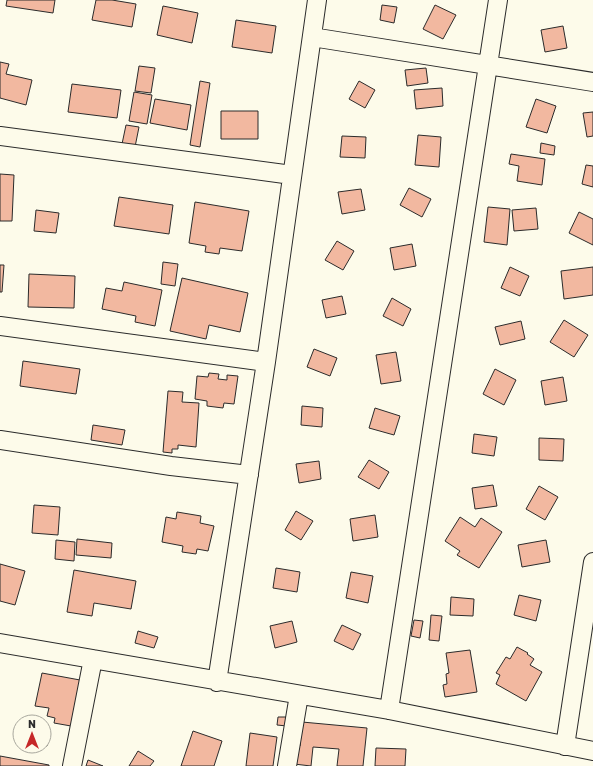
<svg xmlns="http://www.w3.org/2000/svg" width="593" height="766" font-family="Rubik,sans-serif">
  <rect width="100%" height="100%" fill="#fdfbea"/>
  <path fill="#f2b8a0" stroke="#2b2b2b" d="M7,0h48l-2,13 -47,-7z
    M96,0h16l24,4 -4,23 -40,-7z
    M382,5l15,2 -3,16 -14,-3z
    M435,5l21,10 -13,24 -20,-10z
    M163,6l35,7 -6,30 -35,-8z
    M236,20l40,6 -4,27 -40,-6z
    M563,26l4,22 -22,4 -4,-22z
    M0,62l9,2 -3,10 26,6 -6,25 -26,-7z
    M139,66l16,2 -4,25 -16,-2z
    M426,68l2,15 -21,3 -2,-16z
    M200,81l10,2 -10,64 -10,-2z
    M359,81l16,9 -10,18 -16,-9z
    M72,84l49,6 -4,28 -49,-6z
    M442,88l1,18 -27,3 -2,-19z
    M134,92l18,3 -5,29 -18,-3z
    M155,99l36,6 -4,25 -37,-7z
    M536,99l20,7 -9,27 -21,-6z
    M221,111h37v28h-37z
    M593,112v24l-6,1 -4,-24z
    M126,125l13,2 -4,20 -13,-3z
    M418,135l23,2 -2,30 -24,-2z
    M342,136l24,1 -1,21 -25,-1z
    M541,143l14,3 -1,9 -14,-2z
    M511,154l34,5 -3,26 -25,-4 2,-15 -10,-2z
    M586,165l7,1v21l-11,-3z
    M0,174l14,1 -2,46h-12z
    M409,188l22,11 -9,18 -22,-12z
    M361,189l4,21 -23,4 -4,-22z
    M119,197l54,8 -4,29 -55,-8z
    M195,202l54,9 -7,40 -22,-3 -1,6 -14,-2 1,-6 -17,-3z
    M488,207l22,2 -3,36 -23,-3z
    M536,208l2,21 -24,2 -2,-21z
    M36,210l23,3 -3,20 -22,-2z
    M579,212l14,7v26l-24,-12z
    M337,241l17,10 -11,19 -18,-10z
    M412,244l4,22 -22,4 -4,-22z
    M163,262l15,2 -3,22 -14,-2z
    M0,265h4l-2,27h-2z
    M510,267l19,9 -9,20 -19,-8z
    M593,267v28l-29,4 -3,-28z
    M29,274l46,2 -1,32 -46,-1z
    M182,278l66,15 -8,39 -31,-7 -3,14 -36,-8z
    M124,282l38,8 -7,36 -20,-4 1,-6 -34,-7 4,-21 16,3z
    M342,296l4,18 -20,4 -4,-18z
    M392,298l19,11 -8,17 -20,-10z
    M564,320l24,15 -14,22 -24,-15z
    M521,321l4,18 -25,6 -5,-18z
    M314,349l23,9 -7,18 -23,-9z
    M396,352l5,29 -20,3 -5,-29z
    M23,361l57,8 -4,25 -56,-8z
    M495,369l21,11 -12,25 -21,-11z
    M209,373l10,1 -1,5 9,1v-5l11,1 -4,28 -10,-1 -1,5 -16,-2v-5l-12,-2 2,-23 11,1z
    M563,377l4,24 -22,4 -4,-24z
    M168,391l15,1 -1,10 17,1 -3,44 -18,-2v4h-6v4l-9,-1z
    M302,406l21,2 -1,19 -21,-2z
    M375,408l25,8 -6,19 -25,-7z
    M93,425l32,5 -3,15 -31,-5z
    M474,434l23,3 -3,19 -22,-3z
    M539,438l25,1 -1,22 -24,-1z
    M369,460l20,12 -10,17 -21,-12z
    M319,461l2,18 -22,4 -3,-19z
    M493,485l4,21 -22,3 -3,-21z
    M539,486l19,11 -13,23 -19,-11z
    M34,505l26,2 -2,28 -26,-2z
    M296,511l17,10 -12,19 -16,-10z
    M177,512l24,4 -1,7 14,3 -6,25 -11,-2 -1,5 -14,-2 1,-6 -21,-4 4,-25 10,2z
    M375,515l3,22 -25,4 -3,-22z
    M460,517l15,10 6,-9 21,14 -23,36 -22,-13 3,-4 -15,-10z
    M77,539l35,4 -1,15 -35,-3z
    M56,540l19,2 -1,19 -19,-2z
    M546,540l4,22 -28,5 -4,-22z
    M0,564l25,7 -10,34 -15,-4z
    M276,568l24,4 -3,20 -24,-4z
    M74,570l62,11 -5,28 -37,-6 -2,13 -25,-4z
    M351,572l22,4 -5,27 -22,-5z
    M519,595l22,5 -5,21 -22,-6z
    M451,597l23,2 -1,17 -23,-1z
    M431,615l11,1 -3,25 -10,-1z
    M414,620l9,1 -3,17 -9,-2z
    M292,621l5,21 -22,6 -5,-22z
    M342,625l19,9 -8,16 -19,-9z
    M138,631l20,6 -4,11 -19,-5z
    M517,647l11,6 -1,1 7,5 -4,6 12,7 -16,29 -30,-17 4,-9 -4,-2 10,-16 4,2z
    M470,650l7,42 -32,5 -2,-12 4,-1 -1,-10 3,-1 -3,-20z
    M42,673l38,7 -9,46 -17,-3 1,-5 -8,-2 2,-8 -14,-2z
    M278,717h9v9l-10,-1z
    M302,722l65,6 -4,38h-26l2,-17 -26,-2 -2,19 -17,-2 2,-19 4,1z
    M193,731l29,10 -8,25h-33z
    M250,733l27,4 -4,29h-27z
    M44,738h4l-1,8h-3z
    M376,748l30,1 -1,17h-30z
    M138,751l16,10 -4,5h-21z
    M0,756l49,9v1h-49z
    M88,760l15,6h-17z"/>
  <g fill="none" stroke-linecap="round" stroke-linejoin="round">
    <g stroke="#2b2b2b" stroke-width="20">
      <path id="street" d="M312,37l281,45
        M0,136l292,39
        M0,326l266,36
        M0,440l171,26 78,9
        M0,643l389,67 204,41
        M217,682l49,-320 51,-362
        M389,710l109,-710
        M565,746l28,-184
        M72,766l21,-107
        M287,766l12,-71"/>
    </g>
    <use href="#street" stroke="#fdfbea" stroke-width="18"/>
  </g>
  <g transform="translate(32 734)"><circle r="19" fill="#fdfbea" stroke="#a9a89e"/>
  <path d="M0-3L7 15L0 10L-7 15Z" fill="#c62828"/>
  <text y="-6" font-size="11" font-weight="bold" text-anchor="middle" fill="#2b2b2b">N</text>
  </g>
</svg>
